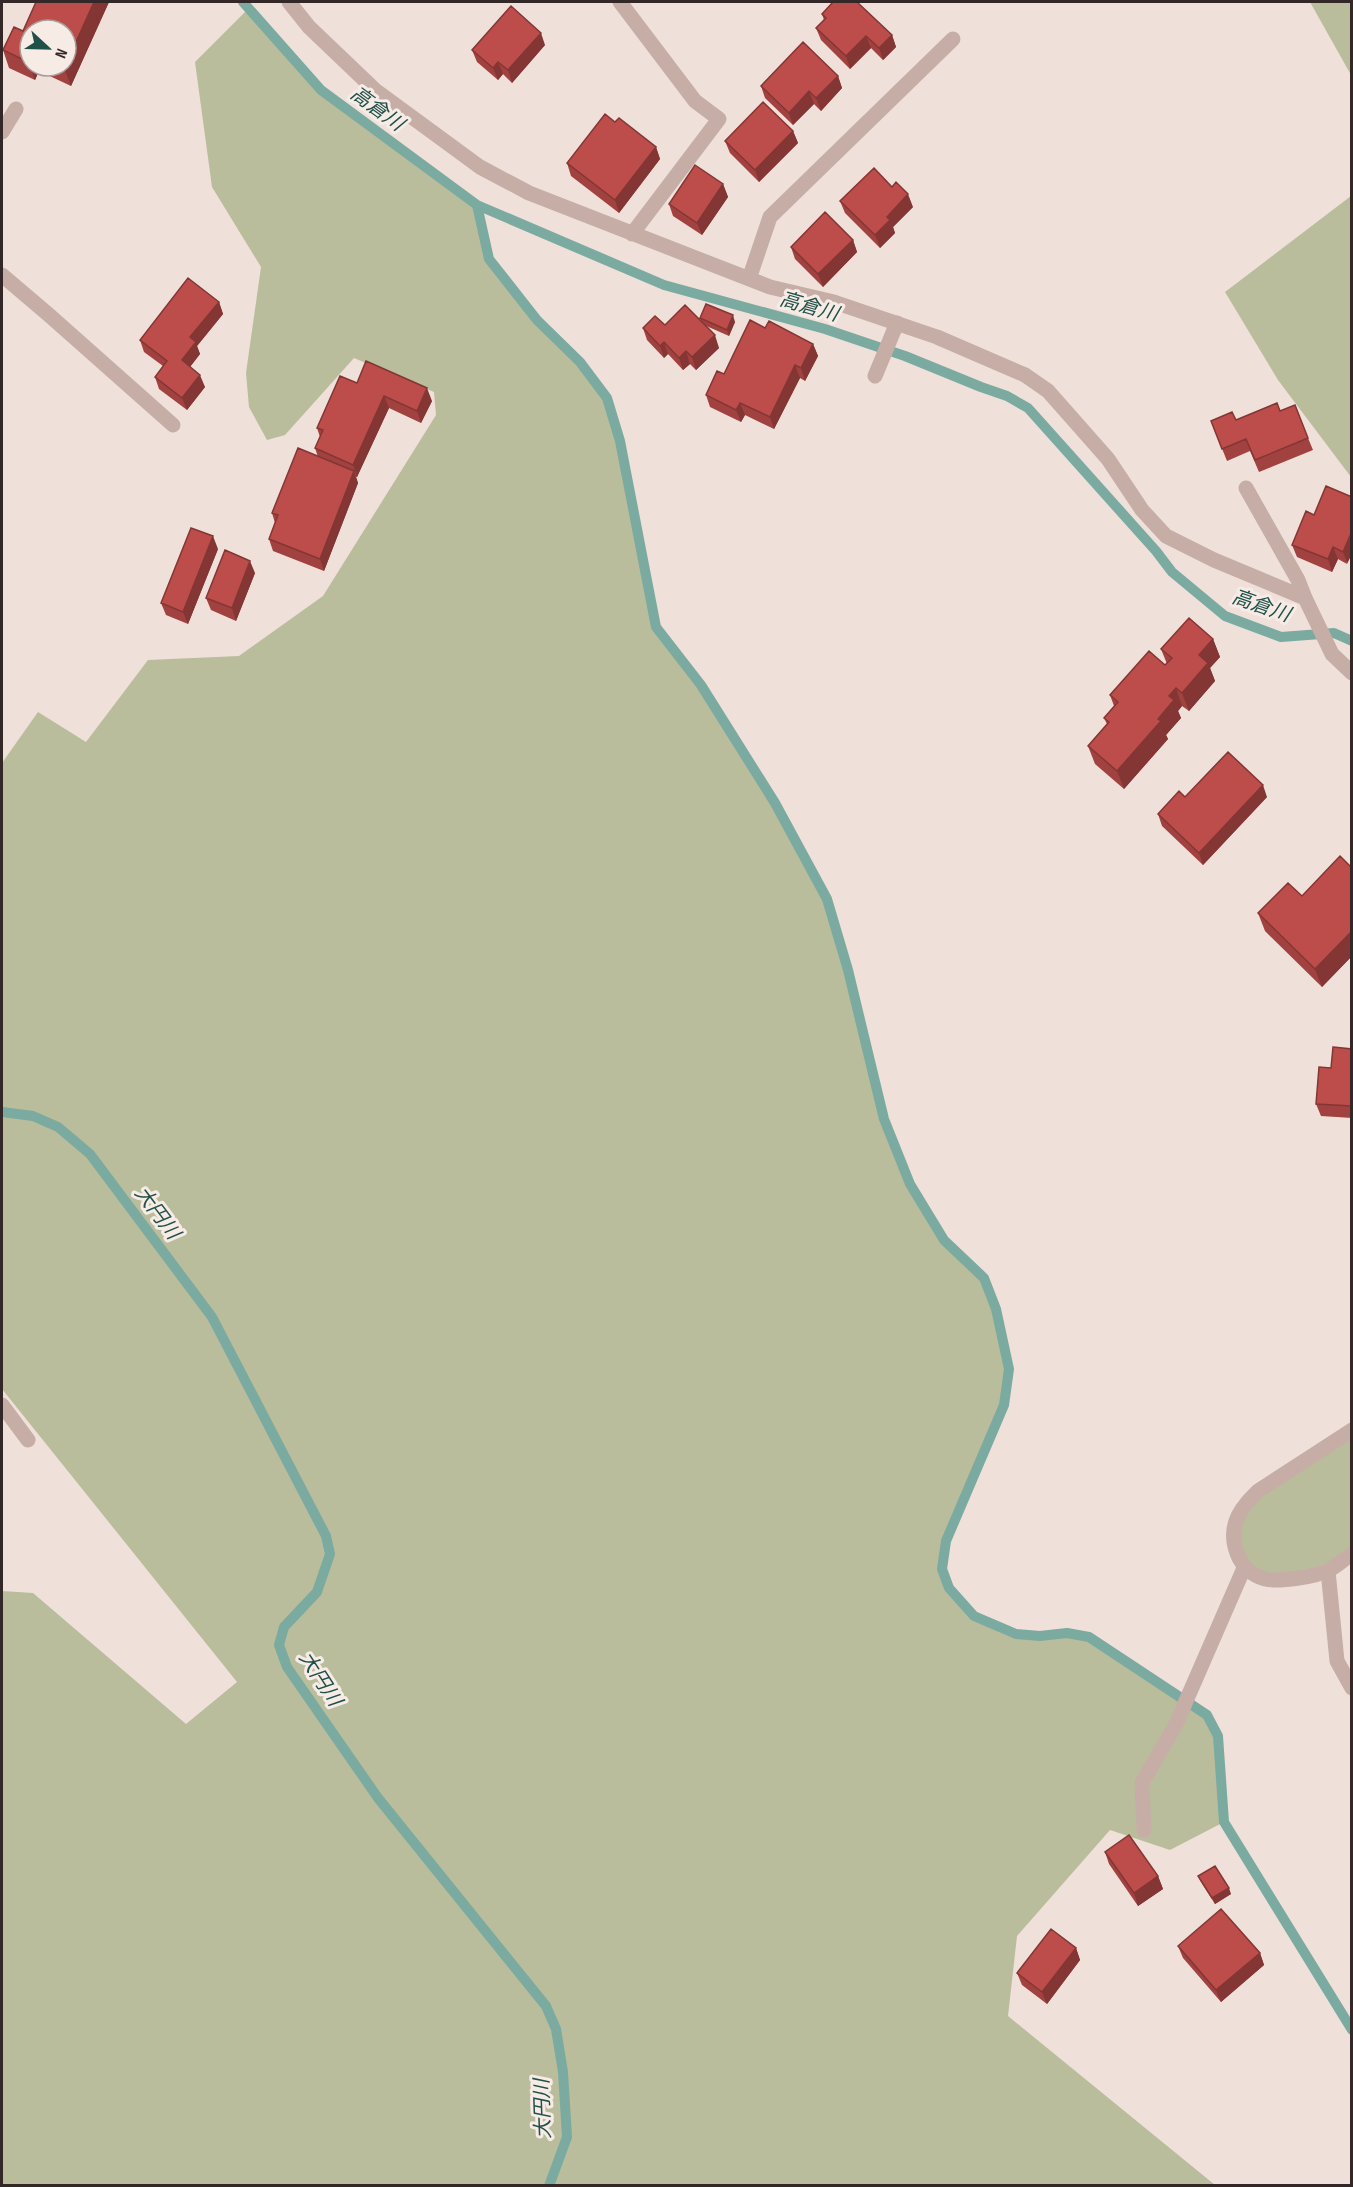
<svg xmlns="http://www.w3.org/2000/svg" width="1353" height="2187" font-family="'Sofia Sans Condensed','Noto Sans JP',sans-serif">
  <rect width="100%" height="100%" fill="#efe0da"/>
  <path fill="#b9bd9b" d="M1310,2h41v73z
    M249,8l72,82 156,115 12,55 48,60 43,42 27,36 13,43 36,186 45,58 74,118 52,96 21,71 36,149 26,65 34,56 40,38 12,31 13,60 -5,36 -58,136 -4,28 7,19 25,28 42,18 24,2 27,-3 22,4 118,78 11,21 6,86 -54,28 -60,-20 -93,106 -9,80 207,169h-1213v-594l31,2 153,131 51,-42 -235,-293v-626l36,-51 48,30 62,-82 91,-4 84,-60 113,-181 -2,-23 -80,-34 -69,77 -18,5 -18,-33 -3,-34 15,-106 -49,-80 -17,-125z
    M1351,196v281l-73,-97 -53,-88z
    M1351,1430v124l-69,26 -38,-12 -7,-51 10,-15z"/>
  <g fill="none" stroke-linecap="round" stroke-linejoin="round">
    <path stroke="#7baaa1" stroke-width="10" d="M243,2l78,88 156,115 187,80 161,44 80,27 76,31 26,9 21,12 128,143 16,21 53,44 56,21 53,-4 18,8
      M477,205l12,54 48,61 43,42 27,36 13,43 36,186 45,58 74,118 52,96 21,71 36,149 26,65 34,56 40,38 12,31 13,60 -5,36 -58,136 -4,28 7,19 25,28 42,18 24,2 27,-3 22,4 118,78 11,21 6,86 128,208
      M2,1112l31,4 25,11 32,27 122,163 114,219 4,18 -13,38 -33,35 -5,18 8,22 91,131 168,208 10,23 7,43 4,65 -18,49"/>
    <path stroke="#c6aea7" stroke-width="15" d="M2,132l14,-23
      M2,275l47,40 124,110
      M875,376l22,-53
      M1246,488l52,92 7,18
      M2,1405l26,35
      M1328,1571l9,90 15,27
      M1144,1830l-2,-47 34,-59 68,-156"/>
    <path stroke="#c6aea7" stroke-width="15" d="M289,2l20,25 66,63 105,77 49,26 241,94 64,15 103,35 88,38 23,16 60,68 34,51 24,26 48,24 91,38 27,56 20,19
      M620,2l75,99 24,18 -87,115
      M749,279l21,-62 183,-178
      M1352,1430l-94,61c-8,8 -15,15 -20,25 -11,24 0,56 27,63 15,3 50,-2 64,-9 8,-4 15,-11 23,-16"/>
  </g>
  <path fill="#a24240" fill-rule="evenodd" d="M109,2l-38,84 -32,-15 -4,9 -26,-12 -6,-18 20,-19zM30,30l36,36h-36z
    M822,14l70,21 4,12 -13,13 -12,-12 -21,21 -29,-29 -5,-12 8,-8z
    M545,45l-33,38 -9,-9 -5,6 -21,-18 -5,-12z
    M838,76l4,12 -21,23 -7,-7 -21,21 -28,-27 -4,-12z
    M615,122l41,25 4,12 -41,54 -48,-37 -4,-13z
    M793,131l5,12 -39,39 -29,-29 -5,-12z
    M723,184l5,13 -26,38 -29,-19 -4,-12z
    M840,201l73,6 -20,20 2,6 -15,15 -35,-35z
    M853,240l4,12 -34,35 -28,-28 -4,-12z
    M219,302l4,12 -26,32 3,8 -10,13 15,20 -18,23 -28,-21 -4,-12 8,-11 -19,-14 -4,-12z
    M700,318l35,4 -6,14 -25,-11 15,23 -23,22 -6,-6 -7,6 -15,-16 -4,4 -17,-18 -4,-12 22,-3 36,-3z
    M765,328l48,16 5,12 -13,25 -5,-3 -26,51 -29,-14 -4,7 -31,-15 -4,-12z
    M357,383l75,18 -11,22 -32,-15 -32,69h-1l2,6 -34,88 -51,-20 -4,-12 6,-16 -3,-10 46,-56 -3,-9 5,-11 -3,-9z
    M1280,411l28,27 5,12 -54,22 -9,-21 -23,10 -16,-40 25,-1z
    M1326,486l21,78 -9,-5 -6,13 -35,-15 -5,-12 22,-30z
    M218,549l-30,75 -22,-9 -5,-12z
    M255,573l-19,48 -25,-11 -5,-12z
    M1213,639l7,18 -10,11 5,13 -26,30 -7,-5 -4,5 3,7 -15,17 2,4 -44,50 -29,-25 -7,-18 19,-22 -3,-6 10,-12 -4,-11 55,-30 2,-1 -6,-15z
    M1185,797h82l-64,68 -41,-39 -4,-12z
    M1352,868v88l-30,31 -57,-56 -7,-18 44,-17z
    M1352,1049v69l-31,-2 -5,-12 15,-36z
    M1105,1852l53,24 5,13 -25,17 -29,-42z
    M1198,1876l33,18 -16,10 -14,-22z
    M1178,1946l82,7 4,12 -43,37 -38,-44z
    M1076,1948l4,12 -33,44 -25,-19 -5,-12z"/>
  <path fill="#843634" d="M94,2h15l-38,84 -7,-18 2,-2v-2z
    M541,33l4,12 -33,38 -4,-13z
    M892,35l4,12 -13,13 -4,-12z
    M866,36l5,12 -21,21 -4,-13z
    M30,58v8h7l2,5 -4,9 -7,-18z
    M498,62l5,12 -5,6 -5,-12z
    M838,76l4,12 -21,23 -5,-13z
    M809,91l5,13 -21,21 -4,-12z
    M793,131l5,12 -39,39 -4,-12z
    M656,147l4,12 -41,54 -4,-13z
    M723,184l5,13 -26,38 -5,-12z
    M908,194l5,13 -20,20 2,6 -15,15 -5,-13 12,-18z
    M853,240l4,12 -34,35 -5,-13z
    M219,302l4,12 -26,32 3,8 -14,18 -4,-12 8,-23z
    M733,315l2,7 -6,14 -2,-6z
    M715,335l4,13 -23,22 -4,-13z
    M664,342l4,12 -4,4 -4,-12z
    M813,344l5,12 -13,25 -4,-13z
    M686,351l4,13 -7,6 -4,-12z
    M795,365l5,13 -26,51 -4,-12z
    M200,375l5,12 -18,23 -5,-12z
    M427,388l5,13 -11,22 -4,-12z
    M384,396l5,12 -32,69 -4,-12z
    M740,403l5,12 -4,7 -5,-12z
    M354,471l4,12 -34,88 -4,-12z
    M1352,531v23l-5,10 -4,-12z
    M213,536l5,13 -30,75 -5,-12z
    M1333,547l5,12 -6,13 -4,-13z
    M250,561l5,12 -19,48 -4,-13z
    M1213,639l7,18 -10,11 5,13 -26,30 -7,-18 17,-38z
    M1176,688l6,18 -4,5 3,7 -15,17 2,4 -44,50 -7,-18 41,-52 11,-23z
    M1263,785l4,12 -64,68 -4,-12z
    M1352,931v25l-30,31 -7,-18z
    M1158,1876l5,13 -25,17 -4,-13z
    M1229,1888l2,6 -16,10 -3,-6z
    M1076,1948l4,12 -33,44 -5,-12z
    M1260,1953l4,12 -43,37 -5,-12z"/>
  <path fill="#bc4d4b" stroke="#843634" stroke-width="1.5" d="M36,2h58l-28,62v-34h-36v28l-2,4 -25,-12 11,-23 9,4z
    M833,2h24l35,33 -13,13 -13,-12 -20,20 -30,-28 10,-10 -4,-4z
    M511,6l30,27 -33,37 -10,-8 -5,6 -21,-18z
    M803,42l35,34 -22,22 -7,-7 -20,22 -28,-27z
    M763,102l30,29 -38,39 -30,-29z
    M605,114l10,8 4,-4 37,29 -41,53 -48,-37z
    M695,165l28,19 -26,39 -28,-19z
    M874,168l18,19 4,-5 12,12 -21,23 3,3 -15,15 -35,-34z
    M825,212l28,28 -35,34 -27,-27z
    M188,278l31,24 -29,35 6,5 -14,18 18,15 -18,23 -27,-21 12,-16 -27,-21z
    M706,304l27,11 -6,15 -27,-12z
    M685,305l30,30 -23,22 -6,-6 -7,7 -15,-16 -4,4 -17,-18 12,-12 10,9z
    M750,320l15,8 4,-7 44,23 -12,24 -6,-3 -25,52 -30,-14 -4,7 -30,-15 11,-24 7,3z
    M366,361l61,27 -10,23 -33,-15 -31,69 -38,-17 8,-18 -6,-2 23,-52 17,7z
    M1277,403l3,8 15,-6 13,33 -53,22 -9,-21 -24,10 -11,-28 21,-9 4,8z
    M298,448l56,23 -34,88 -51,-20 9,-24 -6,-2z
    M1326,486l26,11v34l-9,21 -10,-5 -5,12 -36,-14 14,-34 8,4z
    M191,528l22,8 -30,76 -22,-9z
    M225,550l25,11 -18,47 -26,-10z
    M1189,618l24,21 -14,16 9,8 -26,30 -6,-5 -7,8 5,4 -16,19 3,2 -44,50 -29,-25 21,-24 -5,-4 14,-16 -8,-7 39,-44 16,14 7,-7 -11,-9z
    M1228,752l35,33 -64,68 -41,-39 21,-23 6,6z
    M1340,856l12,12v63l-37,38 -57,-56 30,-30 14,13z
    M1333,1047l19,2v57l-36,-2 3,-37 12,1z
    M1129,1835l29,41 -24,17 -29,-41z
    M1215,1866l14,22 -17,10 -14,-22z
    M1221,1909l39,44 -44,37 -38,-44z
    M1051,1929l25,19 -34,44 -25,-19z"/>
  <g text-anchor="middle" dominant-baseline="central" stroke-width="6" stroke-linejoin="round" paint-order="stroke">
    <g font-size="20" font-style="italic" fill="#205149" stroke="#f7ebe6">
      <text transform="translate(377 109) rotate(36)">高倉川</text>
      <text transform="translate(809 307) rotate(16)">高倉川</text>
      <text transform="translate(1261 606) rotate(19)">高倉川</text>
      <text transform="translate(157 1213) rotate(53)">大円川</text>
      <text transform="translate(320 1679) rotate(57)">大円川</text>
      <text transform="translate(543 2109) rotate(-92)">大円川</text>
    </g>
  </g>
  <rect width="1353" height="2187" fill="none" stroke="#332827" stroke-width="6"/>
  <g transform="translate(48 48) rotate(112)"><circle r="28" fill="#f7ebe6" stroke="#a99d9a" stroke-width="1.5"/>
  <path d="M0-4.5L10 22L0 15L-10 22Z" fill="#205149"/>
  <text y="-9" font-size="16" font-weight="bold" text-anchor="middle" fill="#332827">N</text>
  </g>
</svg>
